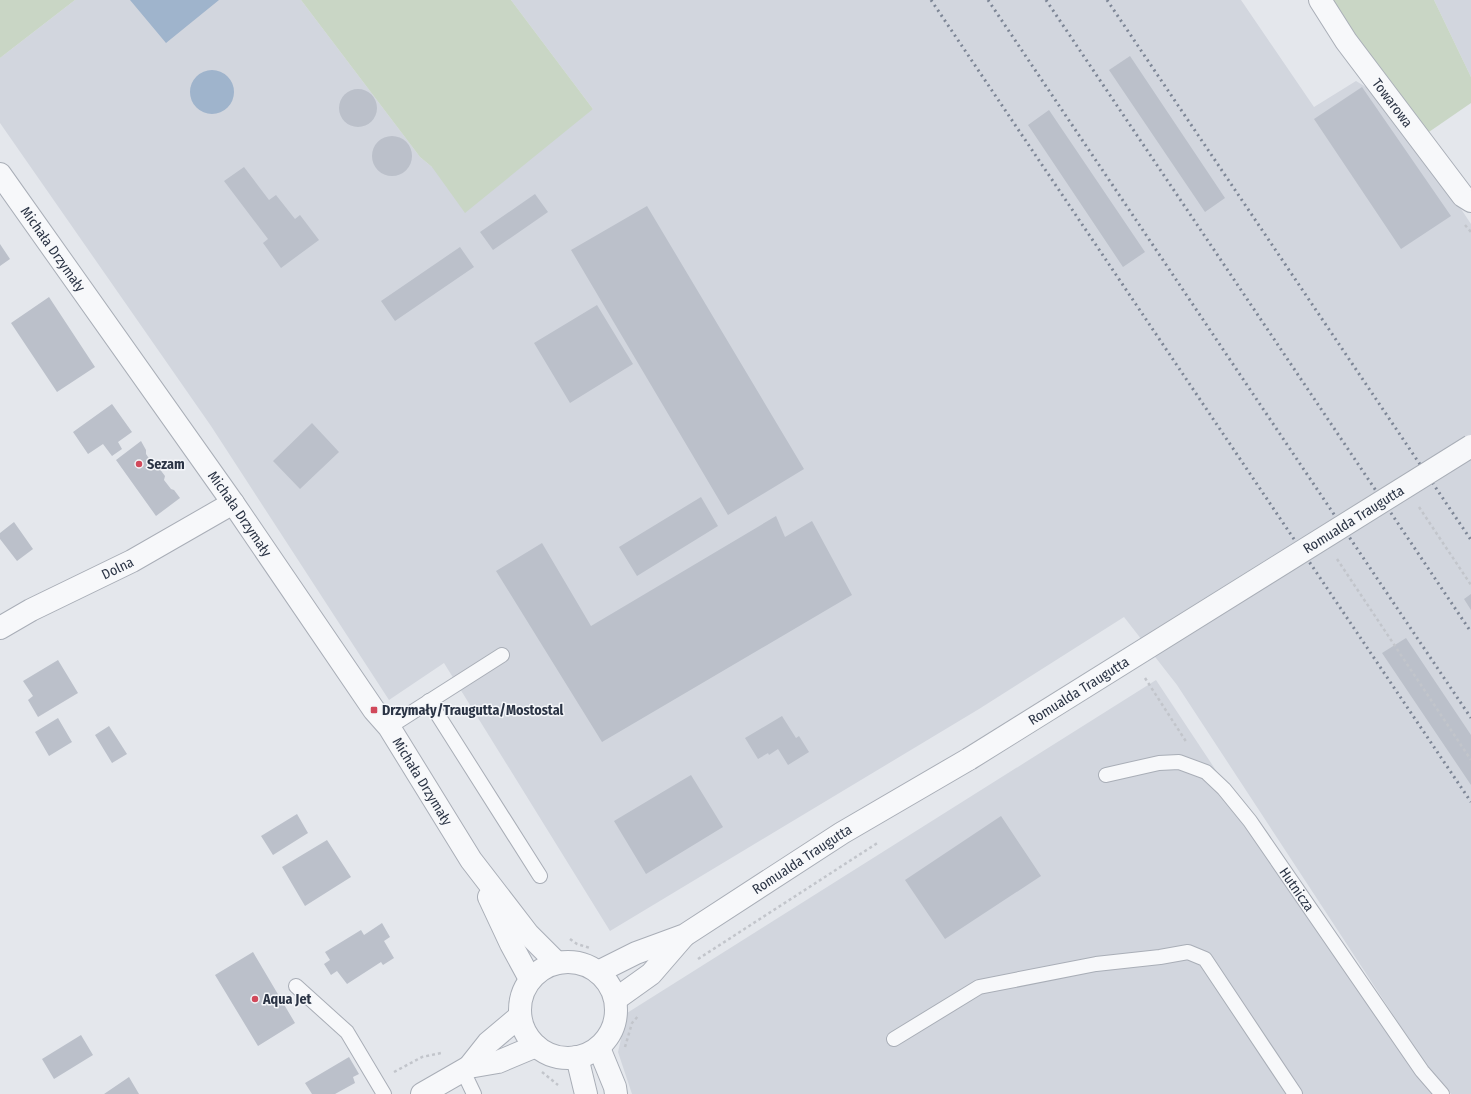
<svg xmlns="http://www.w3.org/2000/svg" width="1471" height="1094" font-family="'Fira Sans Condensed',sans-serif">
  <rect width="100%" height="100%" fill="#e4e7ec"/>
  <path fill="#d2d6de" d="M75,0h226l119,157 12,10 161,-58 -82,-109h730l73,107 42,-26 33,20 82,123v870h-20l-25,-29 -249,-380 -53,-68 -145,92 -369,222 -166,-268 -55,37 -178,-274 -211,-303v-65z
    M1434,0h37v77z
    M1156,680l258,389 20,25h-802l-14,-42 9,-39z"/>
  <path fill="#c9d6c5" d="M0,0h75l-75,58z
    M301,0h210l82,109 -128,104 -33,-46 -12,-10z
    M1330,0h104l37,77v26l-45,31 -74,-100z"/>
  <path fill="#9fb4cc" d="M130,0h89l-53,43z
    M190 92a22 22 0 1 1 44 0a22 22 0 1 1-44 0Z"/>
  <path fill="#bbc0ca" d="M1130,56l95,142 -20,14 -96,-142z
    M1362,87l89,129 -50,33 -87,-130z
    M339 108a19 19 0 1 1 38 0a19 19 0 1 1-38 0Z
    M1049,110l96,142 -22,15 -95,-142z
    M372 156a20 20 0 1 1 40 0a20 20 0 1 1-40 0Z
    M244,167l25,33 7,-5 19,24 5,-4 19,25 -38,28 -18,-25 5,-4 -44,-58z
    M535,194l13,18 -55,38 -13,-18z
    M647,206l157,263 -76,46 -157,-265z
    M0,244l10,15 -10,7z
    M460,247l14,20 -79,54 -14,-20z
    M49,297l46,70 -38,25 -46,-69z
    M597,305l36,59 -63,39 -36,-60z
    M112,404l20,28 -14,10 4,7 -10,7 -9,-12 -15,10 -15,-22z
    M312,423l27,29 -39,37 -27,-28z
    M141,441l5,9v4l6,9 4,1 9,12 -1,4 7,9 3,1 6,8 -24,18 -40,-56z
    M701,497l17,29 -81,50 -18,-29z
    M776,516l9,21 27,-16 40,74 -250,147 -106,-171 46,-28 49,83z
    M14,522l19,27 -16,12 -17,-22v-6z
    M1471,594v16l-7,-11z
    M1406,638l65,97v50l-89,-132z
    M58,660l20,33 -40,24 -10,-17 5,-4 -10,-15z
    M782,716l14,22 3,-2 10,16 -21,13 -10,-16 -9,6 -1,-2 -10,6 -13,-21z
    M58,718l14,24 -23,14 -14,-24z
    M109,726l18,28 -15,9 -17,-28z
    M691,775l32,52 -77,47 -32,-53z
    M297,814l11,19 -35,22 -12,-19z
    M1001,816l40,60 -96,63 -40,-59z
    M327,840l24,37 -46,29 -23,-39z
    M382,923l8,14 -6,4 10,17 -11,7 -2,-3 -34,22 -10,-13 -6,4 -7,-11 6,-4 -5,-8 36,-22 3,5z
    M253,952l42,71 -37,23 -43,-71z
    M81,1035l12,20 -39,24 -12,-20z
    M349,1057l10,17 -6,3 2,6 -20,11h-23l-7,-11z
    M129,1077l10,17h-35z"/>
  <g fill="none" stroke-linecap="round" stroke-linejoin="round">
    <g stroke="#a9aeb7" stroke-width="16">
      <g id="service">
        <path d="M429,701l111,175"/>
        <path d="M389,727l113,-72"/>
        <path id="s1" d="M1106,775l53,-12 20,-1 27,10 18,17 26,32 172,250 20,23"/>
        <path d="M296,986l51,46 37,62"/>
        <path d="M894,1039l85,-52 117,-23 64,-7 28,-5 17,7 90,135"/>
        <path d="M463,1071l11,23"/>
      </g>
    </g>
    <g stroke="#a9aeb7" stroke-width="24">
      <g id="minor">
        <path id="s2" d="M1320,0l26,41 117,155 8,5"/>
        <path id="s3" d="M0,628l31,-18 101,-49 101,-58"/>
      </g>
    </g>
    <g stroke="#a9aeb7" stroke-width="24">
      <g id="tertiary">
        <path id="s4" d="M0,174l233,329 141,207 15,17 82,133 57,74 29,29"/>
        <path d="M489,897l22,47 19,35"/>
        <circle cx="568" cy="1010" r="48"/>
        <path id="s5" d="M598,972l38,-19 49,-18 157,-102 127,-74"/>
        <path d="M616,999l35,-25 32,-37"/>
        <path d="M599,1048l16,39 1,7"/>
        <path d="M577,1057l9,37"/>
        <path d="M469,1067l19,-24 32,-27"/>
        <path d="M422,1094l47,-27 29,-5 38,-16"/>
      </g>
    </g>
    <path stroke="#c2c5cb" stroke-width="2.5" stroke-dasharray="3 3" stroke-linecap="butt" d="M1465,225l6,7
      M1419,507l52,78
      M1337,559l134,201
      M1145,678l42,65
      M570,939l7,5 13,4
      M698,959l181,-117
      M625,1047l7,-24 7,-8
      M394,1072l28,-15 19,-4
      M542,1072l16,13"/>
    <use href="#service" stroke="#f7f8fa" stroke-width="14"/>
    <use href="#minor" stroke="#f7f8fa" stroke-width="22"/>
    <use href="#tertiary" stroke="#f7f8fa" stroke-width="22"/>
    <path stroke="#7d8696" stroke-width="3" stroke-dasharray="2 4" stroke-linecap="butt" d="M931,0l540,802
      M988,0l483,718
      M1046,0l425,632
      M1107,0l364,540"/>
    <g stroke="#a9aeb7" stroke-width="24" stroke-linecap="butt">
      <g id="tertiary-bridge">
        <path id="s6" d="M969,759l502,-313"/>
      </g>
    </g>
    <use href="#tertiary-bridge" stroke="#f7f8fa" stroke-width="22"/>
  </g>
  <g fill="#d1495b" stroke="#f4f6f9" stroke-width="1.5">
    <circle cx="139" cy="464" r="4"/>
    <rect x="370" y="706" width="8" height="8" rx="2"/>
    <circle cx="255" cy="999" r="4"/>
  </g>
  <g text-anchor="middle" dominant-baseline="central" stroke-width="3" stroke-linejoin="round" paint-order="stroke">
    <g font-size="14" fill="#2b3445" stroke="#f4f6f9">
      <text stroke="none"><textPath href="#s2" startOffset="126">Towarowa</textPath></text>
      <text stroke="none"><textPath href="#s4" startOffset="92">Michała Drzymały</textPath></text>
      <text stroke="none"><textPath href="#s4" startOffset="416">Michała Drzymały</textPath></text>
      <text stroke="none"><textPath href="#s6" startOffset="453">Romualda Traugutta</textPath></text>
      <text stroke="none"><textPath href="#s3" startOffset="132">Dolna</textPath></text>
      <text stroke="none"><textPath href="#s6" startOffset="129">Romualda Traugutta</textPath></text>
      <text stroke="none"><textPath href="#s4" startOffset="740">Michała Drzymały</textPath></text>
      <text stroke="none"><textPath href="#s5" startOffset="234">Romualda Traugutta</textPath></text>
      <text stroke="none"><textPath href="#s1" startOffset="252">Hutnicza</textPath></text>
    </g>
    <g font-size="14" font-weight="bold" fill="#2b3445" stroke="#f4f6f9" text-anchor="start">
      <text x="147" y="464">Sezam</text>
      <text x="382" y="710">Drzymały/Traugutta/Mostostal</text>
      <text x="263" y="999">Aqua Jet</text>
    </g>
  </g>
</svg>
